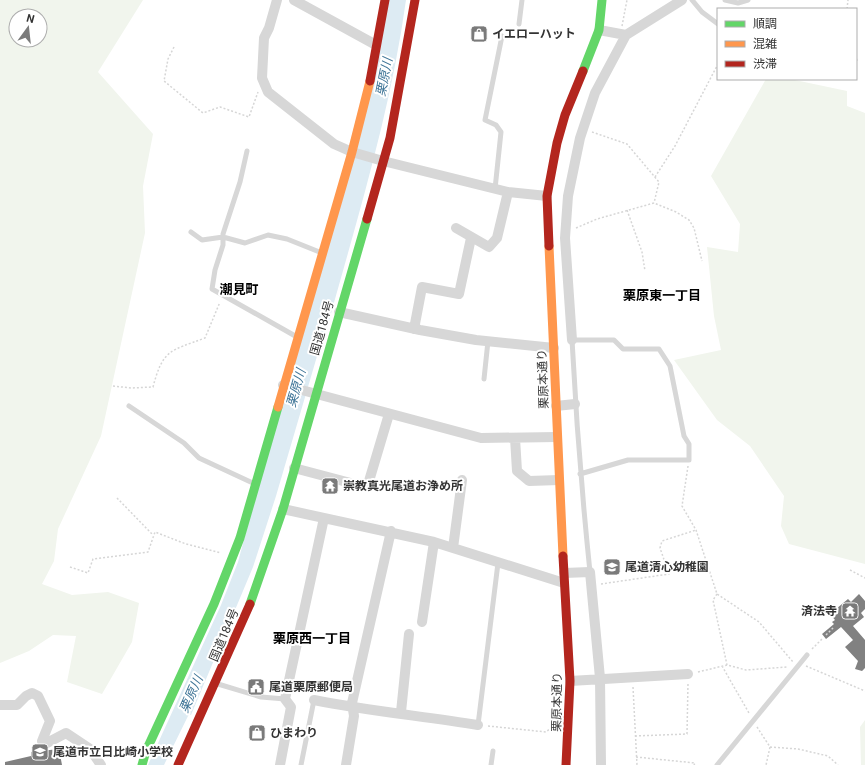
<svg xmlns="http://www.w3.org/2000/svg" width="865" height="765" font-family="Roboto,'Noto Sans JP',sans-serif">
  <rect width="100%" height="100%" fill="#fff"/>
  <path fill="#f1f5ed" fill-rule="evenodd" d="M0,0h143l-45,72 55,62 -10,52 2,47 -44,203 -43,93 -4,32 -12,23 30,11 36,-3 31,11 -7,39 -30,52 -35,-12 9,-46 -23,-1 -24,16 -29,12zM16,16h24v24h-24z
    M766,79h24l57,12v15l18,7v451l-76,-20 -8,-18 3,-30 -34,-50 -33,-26 -43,-60 47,-10 -7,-34 -7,-69 31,5 2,-28 -29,-48z
    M865,720v45h-4l-1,-38z"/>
  <path fill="#ddebf3" d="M388,0h18c-16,117 -53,232 -84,346h-2l-44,150 -23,71 -62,148 -2,-1 -25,51h-16l73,-160 17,-43z"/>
  <path fill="#818181" d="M859,594l6,7v8l-4,4 3,4 -11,9 12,14v28l-3,3 -7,-2 3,-8 -13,-14 8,-7 -12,-13 -15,12 -4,-5 12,-10 -2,-2 3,-2 -5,-6 18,-15 3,3z
    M59,749l3,16h-57v-3l26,-6v-4z"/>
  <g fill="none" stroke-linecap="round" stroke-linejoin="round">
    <path stroke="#d6d6d6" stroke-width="1.5" stroke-dasharray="2 2" stroke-linecap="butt" d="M847,9l1,-9
      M622,26l5,-26
      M174,47l-6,12 -4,22 39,32 17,-6 29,10 9,-25
      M856,55l1,6
      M592,132l35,12 32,38 -5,21
      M655,177l20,-31 43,-82
      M627,210l15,42 3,19
      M576,228l21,-9 57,-16 22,9 13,8 5,8 8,33
      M113,386l18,2 22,-1c10,-38 17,-36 52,-49l15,-36
      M688,466l-6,40 14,24 21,64 42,28 34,40
      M117,498l36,37
      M70,567l18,6 5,-14 55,-7 7,-20 31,12 35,9
      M850,570l15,8
      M601,584l68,-10 -9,-26 2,-7 34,-11
      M717,594l-4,6 14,65
      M826,635l8,-8
      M812,649l10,-10
      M722,666l27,47
      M806,666l59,25
      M698,672l29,-7 19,5 41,-3
      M633,687l4,78
      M488,726l58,6 5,-4 5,1
      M757,727l13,20 -4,18
      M635,736l52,-2 1,-51
      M770,747l28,2 30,7 10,9
      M636,757l59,6 -1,2"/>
    <path stroke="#d7d7d7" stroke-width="5" d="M692,0l10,12 16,12
      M725,0l13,3 10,-3
      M519,24l3,-24
      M247,151l-7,31 -17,52v11l-8,25 -3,19 85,48
      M495,189l6,-57 -5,-7 -11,-5 17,-84
      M191,232l11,8 21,-3 22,6 23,-8 19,4 35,14
      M484,379l4,-38
      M129,406l55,37 15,15 56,26
      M580,474l48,-14h61v-16l-5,-8 -14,-70 -11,-17h-36l-9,-9h-42c4,78 10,155 18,232
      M218,684l43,13 24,2
      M478,725l20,-162
      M301,765l13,-65
      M491,765l2,-14
      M717,765l90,-110"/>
    <path stroke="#d7d7d7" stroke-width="10" d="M277,0l-8,28 -5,10 -2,40 6,14 66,52 18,8 31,9 125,31 39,4
      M294,0l82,45
      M599,30l27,5 56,-35
      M456,228l33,19 8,-9 11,-46
      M339,312l81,18 56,10 78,8
      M414,329l8,-42 37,7 12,-56
      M572,340l-7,-102 3,-42 12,-58 15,-45 31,-58
      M283,385l198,53 76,-1
      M556,406l19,-2
      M515,438l2,33 12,10 30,-1
      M294,468l68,18 7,-5 20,-67
      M283,509l151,33 130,41
      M453,548l9,-68
      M564,573l26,-1 10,106 1,87
      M422,622l12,-80
      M570,681l118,-7
      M314,700c54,11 109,16 164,25
      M0,705h17l9,-9 6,-3 6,3 12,25 -8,20 3,3 21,-11 24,16 11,16
      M401,712l8,-78
      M280,765l11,-58 -6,-8 39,-181
      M346,765l8,-49 -2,-13 39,-172"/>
    <path stroke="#63d668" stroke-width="9" d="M583,71l16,-41 3,-30
      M250,604l33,-95 84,-290
      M142,765l4,-14 68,-147 26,-66 38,-131"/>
    <path stroke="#ff974d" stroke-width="9" d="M549,246l14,310
      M278,407l74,-255 18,-71"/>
    <path stroke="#b3261e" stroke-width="9" d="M370,81l15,-81
      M367,219l23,-81 25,-138
      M549,246l-2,-50 10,-53 8,-28 18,-44
      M563,556l7,125 -4,84
      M178,765l72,-161"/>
  </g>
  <defs>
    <g id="shop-square" transform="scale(0.9)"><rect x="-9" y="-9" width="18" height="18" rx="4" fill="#7a7a7a" stroke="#fff"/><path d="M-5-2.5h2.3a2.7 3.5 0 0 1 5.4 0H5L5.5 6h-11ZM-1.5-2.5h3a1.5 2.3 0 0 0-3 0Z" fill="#fff"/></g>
    <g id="temple-square" transform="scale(0.9)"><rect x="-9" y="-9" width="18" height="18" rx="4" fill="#7a7a7a" stroke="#fff"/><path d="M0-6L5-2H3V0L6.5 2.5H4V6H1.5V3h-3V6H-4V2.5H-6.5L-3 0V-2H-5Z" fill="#fff"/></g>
    <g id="school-square" transform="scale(0.9)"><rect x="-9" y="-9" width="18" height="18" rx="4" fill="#7a7a7a" stroke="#fff"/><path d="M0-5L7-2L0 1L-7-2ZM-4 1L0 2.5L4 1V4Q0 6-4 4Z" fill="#fff"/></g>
    <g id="civic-square" transform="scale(0.9)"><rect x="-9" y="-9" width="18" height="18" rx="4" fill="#7a7a7a" stroke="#fff"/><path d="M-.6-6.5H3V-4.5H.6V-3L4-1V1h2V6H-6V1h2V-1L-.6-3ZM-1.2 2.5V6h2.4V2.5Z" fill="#fff"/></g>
  </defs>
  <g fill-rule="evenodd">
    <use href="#shop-square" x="479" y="34"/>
    <use href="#temple-square" x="330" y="486"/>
    <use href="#school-square" x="612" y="567"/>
    <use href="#temple-square" x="850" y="611"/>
    <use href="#civic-square" x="256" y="687"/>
    <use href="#shop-square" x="257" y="733"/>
    <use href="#school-square" x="40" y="752"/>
  </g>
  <g text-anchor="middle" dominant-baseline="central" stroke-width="4" stroke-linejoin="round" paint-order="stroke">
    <g font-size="12" font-weight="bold" fill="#333" stroke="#fff" text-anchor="start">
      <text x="492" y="34">イエローハット</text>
      <text x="343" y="486">崇教真光尾道お浄め所</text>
      <text x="625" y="567">尾道清心幼稚園</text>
      <text x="837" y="611" text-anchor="end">済法寺</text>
      <text x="269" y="687">尾道栗原郵便局</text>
      <text x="270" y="733">ひまわり</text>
      <text x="53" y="752">尾道市立日比崎小学校</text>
    </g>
    <g font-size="12" fill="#333" stroke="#fff">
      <text transform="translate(322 328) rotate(-74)">国道184号</text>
      <text transform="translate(543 379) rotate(-92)">栗原本通り</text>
      <text transform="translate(224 635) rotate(-67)">国道184号</text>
      <text transform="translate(557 702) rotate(-89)">栗原本通り</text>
    </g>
    <g font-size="13" font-style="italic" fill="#3f7597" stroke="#fff">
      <text transform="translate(384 77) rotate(-79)">栗原川</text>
      <text transform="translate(296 388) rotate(-74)">栗原川</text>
      <text transform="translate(191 694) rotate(-66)">栗原川</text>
    </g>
    <g font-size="13" font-weight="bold" fill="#000" stroke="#fff">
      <text x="239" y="289">潮見町</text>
      <text x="662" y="295">栗原東一丁目</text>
      <text x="312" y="638">栗原西一丁目</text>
    </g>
  </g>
  <rect x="717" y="8" width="140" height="72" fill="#ffffff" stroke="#adadad"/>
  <rect x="725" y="21" width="20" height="6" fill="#63d668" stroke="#adadad"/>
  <text x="753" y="28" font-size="12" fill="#333333">順調</text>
  <rect x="725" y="41" width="20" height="6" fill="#ff974d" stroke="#adadad"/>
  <text x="753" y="48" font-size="12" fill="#333333">混雑</text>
  <rect x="725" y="61" width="20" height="6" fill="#b3261e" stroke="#adadad"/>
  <text x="753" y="68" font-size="12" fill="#333333">渋滞</text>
  <g transform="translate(28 28) rotate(15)"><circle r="19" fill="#ffffff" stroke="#adadad"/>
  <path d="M0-3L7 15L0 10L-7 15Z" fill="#7a7a7a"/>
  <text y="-6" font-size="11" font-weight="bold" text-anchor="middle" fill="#333333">N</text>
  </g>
</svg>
